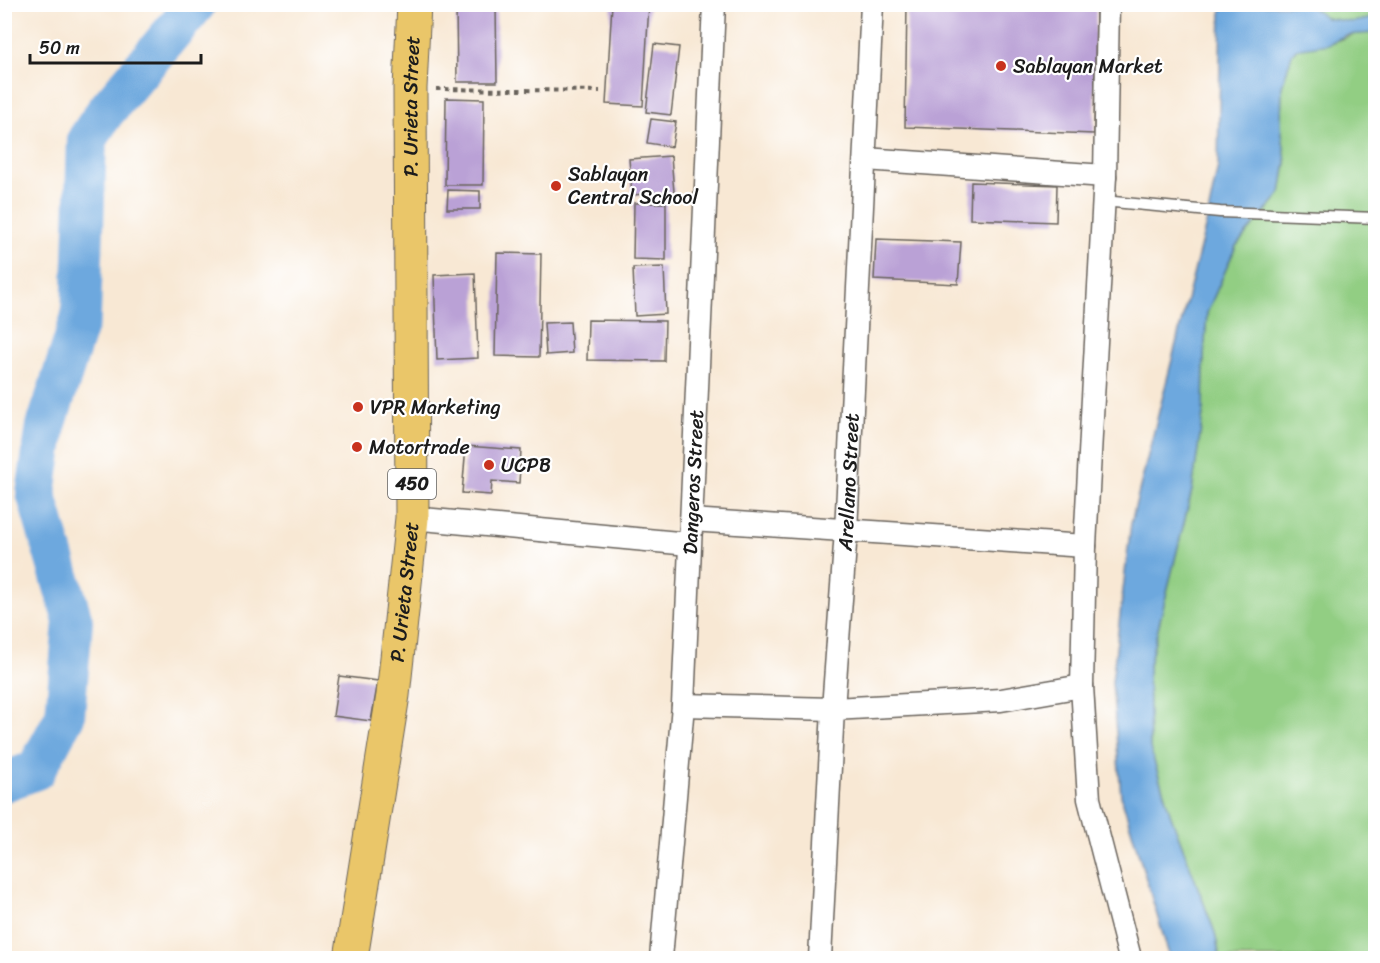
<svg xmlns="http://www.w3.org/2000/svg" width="1380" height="963" font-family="Sriracha,sans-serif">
  <rect width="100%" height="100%" fill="#fff"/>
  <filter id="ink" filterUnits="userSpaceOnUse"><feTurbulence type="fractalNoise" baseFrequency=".0167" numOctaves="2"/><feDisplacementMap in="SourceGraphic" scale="12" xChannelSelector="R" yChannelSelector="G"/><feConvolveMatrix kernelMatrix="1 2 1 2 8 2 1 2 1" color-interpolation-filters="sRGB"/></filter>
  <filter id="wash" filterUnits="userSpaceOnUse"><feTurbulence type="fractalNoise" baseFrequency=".008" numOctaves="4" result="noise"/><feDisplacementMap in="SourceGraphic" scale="24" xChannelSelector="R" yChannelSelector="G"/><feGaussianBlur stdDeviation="1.35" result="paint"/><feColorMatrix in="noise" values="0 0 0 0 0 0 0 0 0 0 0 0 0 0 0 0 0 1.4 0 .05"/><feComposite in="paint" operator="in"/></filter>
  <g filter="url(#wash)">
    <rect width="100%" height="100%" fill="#f8e8d4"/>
    <path fill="#92ce83" stroke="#577550" stroke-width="1.5" d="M1309,5h66v13l-22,4 -27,-4z
      M1361,33h14v925h-155l-5,-25 -44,-117 -21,-68 -2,-79 44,-179 11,-76 1,-59 3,-42 29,-67 45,-53 5,-30 -5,-37 1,-40 10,-32c9,-12 25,-7 37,-11 11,-3 20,-8 32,-10z"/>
    <path fill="#6da8de" stroke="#44627d" stroke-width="1.5" d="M1221,5h88l17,13 27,4 22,-4v15l-29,2 -18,9 -32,5 -4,5 -10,32 -1,40 5,36 -5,31 -45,53 -29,67 -3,42 -1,59 -11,76 -44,179 2,79 21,68 44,117 5,25h-50l-49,-162 -9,-114 19,-159 75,-299 12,-58z"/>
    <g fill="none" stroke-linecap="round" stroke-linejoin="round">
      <path stroke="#6da8de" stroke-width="40" d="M4,782l32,-12 29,-54 8,-95 -37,-128 10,-67 35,-110 6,-177 18,-27 91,-108"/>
    </g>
    <g id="blocks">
      <path fill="#baa1d6" d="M612,4h37l-6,102 -37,-2z
        M907,4h189l-2,130 -189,-7z
        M456,5h40l1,77h-40z
        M654,44l25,3 -8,68 -25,-3z
        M446,98l38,1 -1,86h-38z
        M651,119l25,3 -4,25 -25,-4z
        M671,156l3,36 -42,3 -3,-36z
        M971,182l86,3 -1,37 -86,-3z
        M448,190l32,1v18h-33z
        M634,203h32v57l-33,-1z
        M876,239l85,3 -3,42 -84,-4z
        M497,253l44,1 -2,103 -44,-1z
        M664,267l2,47 -31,2 -2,-48z
        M475,273l3,85 -41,2 -3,-85z
        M588,320l77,1 -1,40 -77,-1z
        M570,322l2,31 -26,2 -2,-32z
        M466,446l55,4 -2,33 -27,-2 -1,14 -29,-2z
        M339,676l39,5 -7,40 -38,-5z
        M290,955l15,2v1h-15z"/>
    </g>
  </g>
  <g filter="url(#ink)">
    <use href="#blocks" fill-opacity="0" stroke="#69635c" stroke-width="1.5"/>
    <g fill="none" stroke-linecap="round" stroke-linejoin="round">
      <g stroke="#69635c" stroke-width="13">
        <path id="service" d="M1103,201l117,11 156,6"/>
      </g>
      <g stroke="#69635c" stroke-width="25">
        <g id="minor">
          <path d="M1108,4l-3,172 -20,370 -3,140 7,113 41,159"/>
          <path d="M865,159l240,17"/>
          <path d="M412,518l277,26"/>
          <path d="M691,520l394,26"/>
          <path d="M683,705l150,4 168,-9 81,-14"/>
          <path id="s1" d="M661,958l22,-253 31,-701"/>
          <path id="s2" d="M820,958l13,-249 13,-178 26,-527"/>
        </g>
      </g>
      <g stroke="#69635c" stroke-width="35">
        <g id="primary">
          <path id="s3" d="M351,958l42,-263 19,-177 -2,-430 4,-84"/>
        </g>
      </g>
      <path stroke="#69635c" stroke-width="4" stroke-dasharray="4.5 4.5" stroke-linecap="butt" d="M436,89l164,2"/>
      <use href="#service" stroke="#fff" stroke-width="10"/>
      <use href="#minor" stroke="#fff" stroke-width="22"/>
      <use href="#primary" stroke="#eac669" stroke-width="33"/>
    </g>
  </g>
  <g fill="#c8321e" stroke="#fff" stroke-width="2">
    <circle cx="1001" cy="66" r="6"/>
    <circle cx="556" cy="186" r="6"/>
    <circle cx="358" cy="407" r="6"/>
    <circle cx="357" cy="447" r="6"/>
    <circle cx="489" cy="465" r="6"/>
  </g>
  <g text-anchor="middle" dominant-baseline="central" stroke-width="4.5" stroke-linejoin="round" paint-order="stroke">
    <rect fill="#fff" stroke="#606060" stroke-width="1.5" x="388" y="469" width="48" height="30" rx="4.5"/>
    <g font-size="18" font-weight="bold" fill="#1c1c1c">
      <text x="412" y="484">450</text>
    </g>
    <g font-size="20" fill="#1c1c1c" stroke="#fff" text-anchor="start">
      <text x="1013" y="66">Sablayan Market</text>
      <text x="568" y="174">Sablayan<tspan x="568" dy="23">Central School</tspan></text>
      <text x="370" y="407">VPR Marketing</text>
      <text x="369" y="447">Motortrade</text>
      <text x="501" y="465">UCPB</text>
    </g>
    <g font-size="20" fill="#1c1c1c" stroke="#fff">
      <text stroke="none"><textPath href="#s3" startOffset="856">P. Urieta Street</textPath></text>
      <text stroke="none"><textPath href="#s1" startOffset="477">Dangeros Street</textPath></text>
      <text stroke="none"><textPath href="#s2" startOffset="477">Arellano Street</textPath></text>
      <text stroke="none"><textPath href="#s3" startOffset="370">P. Urieta Street</textPath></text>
    </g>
  </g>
  <rect width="1380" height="963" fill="none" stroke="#fff" stroke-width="24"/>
  <path d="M30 54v9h171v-9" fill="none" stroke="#1c1c1c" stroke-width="3"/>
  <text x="39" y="54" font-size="18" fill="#1c1c1c" stroke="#ffffff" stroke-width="4.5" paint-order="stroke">50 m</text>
</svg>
